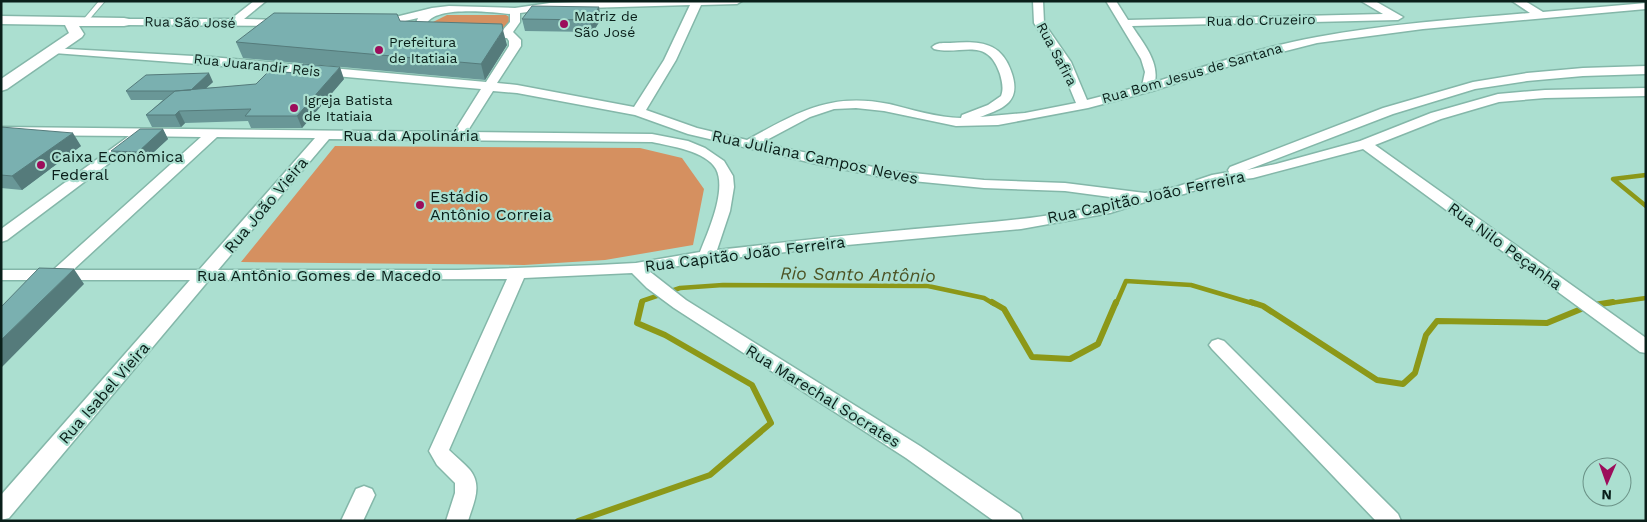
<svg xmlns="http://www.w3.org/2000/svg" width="1647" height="522" font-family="'Work Sans',sans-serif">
  <rect width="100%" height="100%" fill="#abdfd0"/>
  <path fill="#d59060" d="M447,15h59l7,4 -5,10 -13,3 -64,-9z
    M335,146l305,2 42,10 22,31 -11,56 -88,15 -81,5 -283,-3z"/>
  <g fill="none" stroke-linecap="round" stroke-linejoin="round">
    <path stroke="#8c9818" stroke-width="4.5" d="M1646,175l-33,4 33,27
      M641,304l1,-3 38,-13 43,-3 205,1 56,12 10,6
      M1116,304l10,-23 65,4 64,19
      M1603,304l43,-6"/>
    <path stroke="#8c9818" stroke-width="6" d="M992,302l12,7 28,48 38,2 28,-15 18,-42
      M1251,302l12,4 114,74 26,4 12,-11 11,-38 11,-14 110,2 39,-16
      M1594,305l19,-3
      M578,521l132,-46 61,-52 -19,-38 -87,-50 -28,-12 5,-21"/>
    <g stroke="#84b7a9" stroke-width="2">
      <path id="service" d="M99,1h6l-18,21h-4v-2z"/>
    </g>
    <g stroke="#84b7a9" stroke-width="3">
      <path id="minor" d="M254,1h12l-22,18 39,1 5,3 -5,3 -159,-1 -5,-3 5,-3h107z
        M610,1h132l-5,3 -36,1 -25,55 -30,50 51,18 50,12c50,-27 82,-48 142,-36 21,5 50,14 72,14l1,-3 26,-10 13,-9c3,-7 1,-15 -1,-22 -13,-39 -39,-18 -66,-25l-2,-2c5,-5 12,-4 18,-4 14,-1 30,-2 42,4 10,5 16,15 19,24 11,30 -6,37 -31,46l45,-4 51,-10 -17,-41 -25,-39 -1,-22h10l1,22 27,39 16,38 55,-14 3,-14 -4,-13 -35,-58h10l12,19 255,-6 -22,-13h14l28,16 -5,3 -266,6c11,17 27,35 23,56 54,-17 107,-35 162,-45 70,-13 142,-18 213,-24l-18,-12h13l18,11 103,-9v6l-223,20 -106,14 -75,19 -90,29 -64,17 -90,17 -42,1 -72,-15 -28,-3 -22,1 -24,8 -49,26 131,28 92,9 81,3 80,10 31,-6 36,-12 17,-3 -1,-2 2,-3 153,-59 90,-26 54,-9 56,-5 63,-2v8l-63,2 -56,5 -52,8 -82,25 -146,56 29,-6 84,-23 71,-28 67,-19 47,-4 101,-2v8l-101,2 -46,4 -58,17 -66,26 271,193v15l-6,-1 -277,-203 -110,29 -34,4 -35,12 -36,7 -38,12 -89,16 -174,16 -140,16 -58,10 37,29 234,146 100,68 3,7h-29l-88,-63 -232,-150 -27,-20 -15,-15 -108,5 -75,172c7,7 15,13 21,20 13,16 3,34 -2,51h-22l9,-28v-10l-18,-18 -8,-14 78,-172 -298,1 -200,238 -8,2v-25l189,-215h-189v-10h52l148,-133 -68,-1 5,4 -2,3 -129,97 -6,2v-13l128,-93 -128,-1v-8l453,5 27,-43 -270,-24 -157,-12 -4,-1 -2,-2 2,-2 161,9 275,25 23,-36v-5l-2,-3 -24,-1 -6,-3 6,-3h19l8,-9v-8c-18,-2 -77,-9 -84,11l3,3 11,3 2,2 -6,3 -15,-3 -6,-8 3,-7 -39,9 -5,-3 1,-2 57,-14 17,-2 66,2 35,-5zM690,5l-26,55 -30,47 -117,-22 -20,-2 24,-37v-6l-8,-8 7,-10v-9l30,-4zM493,91l24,2 118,22 53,19 129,30 75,15 92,9 81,3 60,8c-64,19 -133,23 -199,29 -70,6 -139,14 -209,22l13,-39 4,-24 -1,-11 -9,-15 -19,-13 -17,-7 -36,-7 -185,-2zM217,137l98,1 -116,132h-126zM329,139l323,3c18,4 54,9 64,27 11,21 -8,63 -16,83l-64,11 -38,2 -140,5h-240z
        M1218,339l6,2 174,173 3,7h-25l-164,-172 -3,-4 3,-4z
        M364,486l8,3 3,6 -12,26h-22l15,-32z"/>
    </g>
    <g stroke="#84b7a9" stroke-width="3">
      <path id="tertiary" d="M1,16l123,2 5,1 2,3 -2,3 -5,1h-45l5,8 -2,3 -75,52 -6,2v-12l68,-46 -4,-8 -64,-1z"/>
    </g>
    <use href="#service" fill="#fff" fill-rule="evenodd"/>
    <use href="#minor" fill="#fff" fill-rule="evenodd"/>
    <use href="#tertiary" fill="#fff" fill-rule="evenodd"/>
  </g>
  <path fill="#699797" d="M522,19h79l-8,13 -68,-1z
    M400,21l107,24 -22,35 -242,-22 -7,-16z
    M344,79l-42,49h-51l-3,-7 -63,2 -4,4h-29l-6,-12 17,-15h-32l-5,-9 87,-9 -7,6z
    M1,127l80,19 -59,44 -21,-2z
    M163,129l5,10 -25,23 -26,-2 -6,-9z"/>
  <path fill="#557b7b" d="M599,7l2,12 -8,13 -3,-12z
    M503,30l4,15 -22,35 -4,-16z
    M340,67l4,12 -42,49 -5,-12z
    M209,73l4,9 -20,18 -4,-9z
    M179,111l6,12 -4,4 -6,-12z
    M163,129l5,10 -25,23 -5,-10z
    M73,133l8,13 -59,44 -10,-14z
    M74,269l10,15 -83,84v-28z"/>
  <path fill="#7ab0b0" stroke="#557b7b" d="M532,6l67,1 -9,13 -68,-1z
    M274,13l123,1 3,7 102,3 1,6 -22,34 -245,-22z
    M303,64l37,3 -43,49h-52l6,-7 -72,2 -4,4h-29l29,-24 81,-7 12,-12 34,1z
    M209,73l-18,17 -16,1h-49l20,-16z
    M1,127l72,6 -61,43 -11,-1z
    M140,129h23l-25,23 -27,-1z
    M39,268l35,1 -73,71v-33z"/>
  <g fill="#9c0d5b" stroke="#abdfd0" stroke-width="2">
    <circle cx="564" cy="24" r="5"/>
    <circle cx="379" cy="50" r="5"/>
    <circle cx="294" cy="108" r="5"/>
    <circle cx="41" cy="165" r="5"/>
    <circle cx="420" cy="205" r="5"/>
  </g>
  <g text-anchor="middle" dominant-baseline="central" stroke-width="4.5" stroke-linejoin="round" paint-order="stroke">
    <g font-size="14" fill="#0a1f1a" stroke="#abdfd0" text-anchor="start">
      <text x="574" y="16">Matriz de<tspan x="574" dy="16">São José</tspan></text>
      <text x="389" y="42">Prefeitura<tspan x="389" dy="16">de Itatiaia</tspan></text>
      <text x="304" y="100">Igreja Batista<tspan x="304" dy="16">de Itatiaia</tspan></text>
    </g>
    <g font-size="14" fill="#0a1f1a" stroke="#abdfd0">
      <text transform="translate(1261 20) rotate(-1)">Rua do Cruzeiro</text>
      <text transform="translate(190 22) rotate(1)">Rua São José</text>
      <text transform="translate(1057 54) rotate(62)">Rua Safira</text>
      <text transform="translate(257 65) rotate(6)">Rua Juarandir Reis</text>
      <text transform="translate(1192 73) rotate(-16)">Rua Bom Jesus de Santana</text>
    </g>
    <g font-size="16" fill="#0a1f1a" stroke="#abdfd0">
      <text x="411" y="135">Rua da Apolinária</text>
      <text transform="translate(815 157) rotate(12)">Rua Juliana Campos Neves</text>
      <text transform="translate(1146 197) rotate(-12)">Rua Capitão João Ferreira</text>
      <text transform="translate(266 205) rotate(-50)">Rua João Vieira</text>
      <text transform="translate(1505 246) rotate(36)">Rua Nilo Peçanha</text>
      <text transform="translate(745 254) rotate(-7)">Rua Capitão João Ferreira</text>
      <text x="319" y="275">Rua Antônio Gomes de Macedo</text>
      <text transform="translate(104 393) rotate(-49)">Rua Isabel Vieira</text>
      <text transform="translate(823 396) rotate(32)">Rua Marechal Socrates</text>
    </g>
    <g font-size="16" fill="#0a1f1a" stroke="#abdfd0" text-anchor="start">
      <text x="51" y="156">Caixa Econômica<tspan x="51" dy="18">Federal</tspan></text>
      <text x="430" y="196">Estádio<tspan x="430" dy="18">Antônio Correia</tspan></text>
    </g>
    <g font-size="18" font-style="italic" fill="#4c5324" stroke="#abdfd0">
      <text transform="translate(858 274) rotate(1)">Rio Santo Antônio</text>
    </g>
  </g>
  <rect width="1647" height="522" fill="none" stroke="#0a1f1a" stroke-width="5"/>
  <g transform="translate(1607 482) rotate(182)"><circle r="24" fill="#abdfd0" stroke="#6b9287"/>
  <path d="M0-4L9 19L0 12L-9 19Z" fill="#9c0d5b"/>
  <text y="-8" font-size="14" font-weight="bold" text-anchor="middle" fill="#0a1f1a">N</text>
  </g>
</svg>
